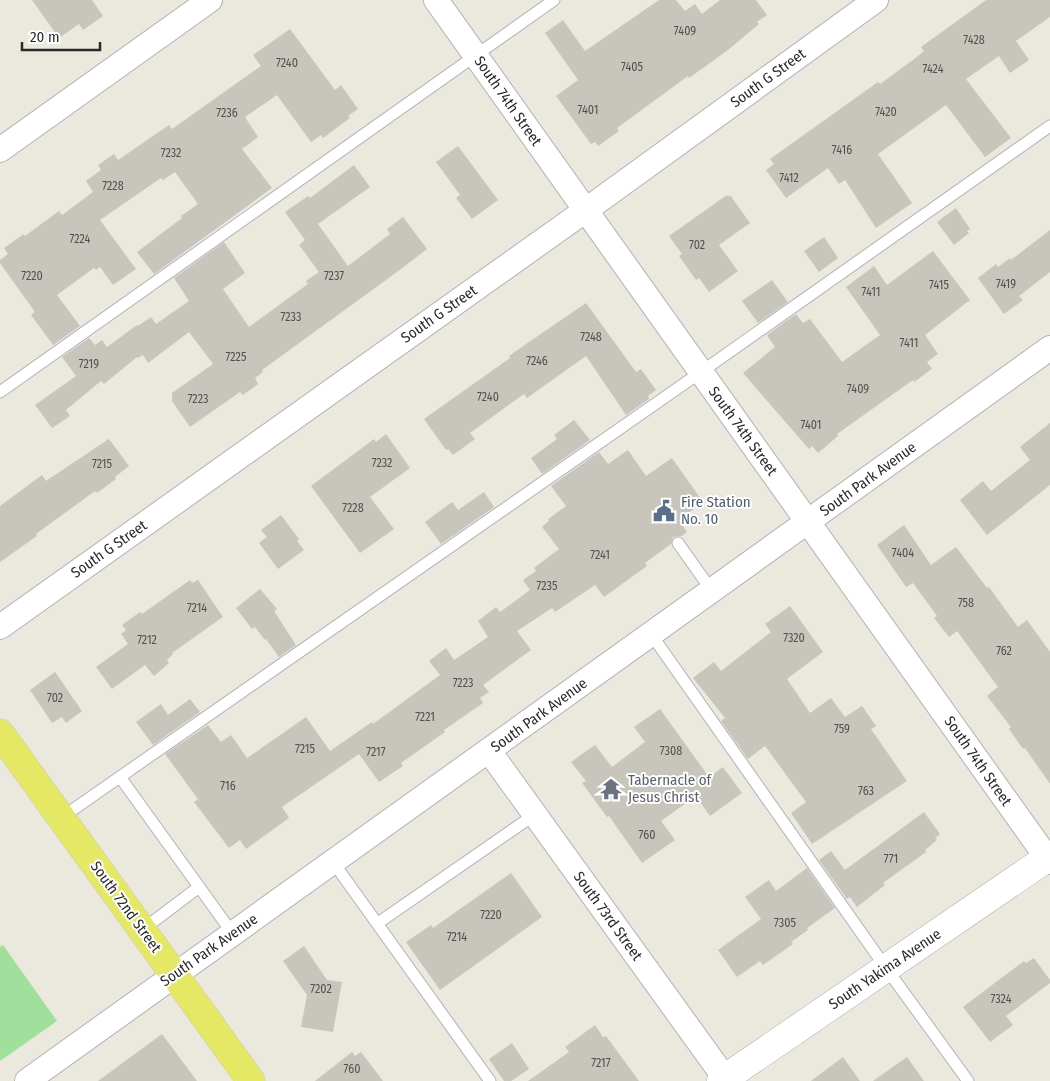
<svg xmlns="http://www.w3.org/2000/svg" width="1050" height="1081" font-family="'Fira Sans Condensed',sans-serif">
  <rect width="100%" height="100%" fill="#ebe9dd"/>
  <path fill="#a1df9c" d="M3,945l54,76 -57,40v-114z"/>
  <path fill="#c7c5bc" d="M32,0h60l11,16 -20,14 -4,-6 -20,14z
    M659,0h17l9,11 10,-7 7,10 18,-14h36l11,15 -10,7 2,2 -31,26 -39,28 -1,-2 -71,52 2,3 -21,15 -3,-4 -4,2 -35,-48 22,-16 -33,-47 18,-13 22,31z
    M986,0h64v17l-34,24 13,19 -19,13 -11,-17 -33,23 45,59 -26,19 -39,-52 -68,49 34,49 -36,25 -31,-48 -6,4 -11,-16 -42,30 -20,-28 8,-6 -4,-5 108,-77 2,2 33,-24 11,-9 -3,-4z
    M290,29l45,61 6,-5 17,24 -10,7 2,2 -27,20 -2,-3 -10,7 -34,-47 -32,22 13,20 -16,12 30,39 -118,86 -17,-22 45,-34 -1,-2 17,-12 -23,-32 -12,8 -2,-2 -61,42 36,49 -23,16 -13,-18 -4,3 -2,-2 -37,27 23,31 -27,19 -22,-30 4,-3 -35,-49v-3l8,-6 -4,-6 20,-14 1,2 34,-25 3,4 31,-23 -7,-11 15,-11 -3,-5 16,-11 4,6 51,-35 3,4 89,-63 -8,-11z
    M458,146l40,54 -26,19 -16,-21 4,-3 -24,-33z
    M354,165l16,22 -52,37 30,42 42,-32 -3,-5 16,-12 24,32 -30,23 -135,98 1,2 -8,6 3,6 -15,11 -3,-3 -50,35 -18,-26v-8l41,-29 -24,-32 -41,31 -5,-8 -5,3 -1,-1 -33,27 -3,-3 -35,29 4,6 -18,12 -17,-23 41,-29 -14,-19 27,-19 6,7 7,-5 5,7 30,-22 1,1 13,-9 5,7 33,-23 -15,-23 50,-36 21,31 -22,16 26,38 59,-43 -2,-3 13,-9 -20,-27 6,-5 -20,-28 23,-16 2,2z
    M727,195l2,2 1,-2 20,28 -31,22 19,26 -29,21 -10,-14 -3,2 -17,-24 3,-2 -13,-18z
    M956,208l14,21 -3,2 2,2 -15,12 -17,-23z
    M1050,230v42l-31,24 4,4 -19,14 -26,-36 18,-14 2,3 12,-9 1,2z
    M824,237l14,21 -19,14 -15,-21z
    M933,251l37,49 -45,35 13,19 -11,8 5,7 -18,13 -1,-2 -76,54 1,2 -20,17 -6,-7 -3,3 -66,-76 32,-26 -8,-12 29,-21 7,9 7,-4 32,43 38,-27 -34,-48 28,-21 13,19z
    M772,280l16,22 -30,21 -16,-22z
    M586,303l50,69 5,-3 15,21 -8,6 1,3 -23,16 -40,-59 -59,42 -3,-4 -54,39 5,6 -22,16 -5,-6 -2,1 -22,-31 86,-61 -1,-2 20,-14z
    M574,420l16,20 -48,34 -11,-16 26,-19 -3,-4z
    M1050,423v62l-63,50 -27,-35 23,-19 8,10 39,-31 -10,-13z
    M386,434l24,34 -40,29 24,32 -34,24 -49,-67 63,-47 2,3z
    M109,439l20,27 -14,11 1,2 -19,14 -2,-2 -59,43 1,2 -37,26v-56l42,-31 4,6z
    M628,450l18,26 26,-18 31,44 -24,18 8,12 -5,4h-4l-5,1 -2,7 -26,19 2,3 -43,31 -9,-12 -40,27 -3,-4 -35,23 14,19 -48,35 6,7 -9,6 3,5 -39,27 1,2 -44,31 2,3 -24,16 -20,-28 -77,53 7,11 -43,31 -6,-9 -11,8 -35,-46 4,-3 -33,-45 43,-29 13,17 10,-7 16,23 59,-41 24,34 42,-29 1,2 67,-49 -11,-14 17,-13 8,12 34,-23 -10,-16 18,-14 4,5 30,-22 -7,-10 13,-9 -2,-3 25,-19 -17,-22 7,-6 -1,-2 18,-13 -15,-20 48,-34 9,12z
    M484,492l10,15 -53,37 -16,-22 27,-20 6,8z
    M281,515l18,24 -2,2 7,9 -26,19 -19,-26 8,-6 -6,-7z
    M904,525l27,40 25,-18 31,41 2,-1 29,40 9,-7 23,32v132l-25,-36 -2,1 -14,-20 2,-2 -24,-31 11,-9 -41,-56 -8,6 -15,-19 3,-2 -24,-33 -7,4 -29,-42z
    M190,580l2,3 6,-3 25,37 -51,36 1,1 -6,6 2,3 -15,13 -9,-11 -33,24 -16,-22 32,-23 -7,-10 5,-4 -4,-5 18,-13 2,2z
    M260,589l17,20 -3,2 22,34 -17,12 -13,-18 -1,1 -10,-13 -3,2 -16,-21z
    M790,606l33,46 -36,27 23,34 21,-15 14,19 17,-11 14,20 -5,3 36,52 -95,63 -21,-31 15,-11 -41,-56 -17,13 -27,-38 4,-3 -32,-40 21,-16 7,9 50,-39 -6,-8z
    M55,672l27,39 -16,12 -4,-6 -10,6 -22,-33z
    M190,699l10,13 -47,33 -17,-23 25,-18 7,11z
    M660,709l49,68 14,-10 19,26 -32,23 -14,-20 -35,25 14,19 -33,23 -33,-47 -2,1 -25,-34 4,-2 -15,-19 24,-17 17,22 33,-25 -11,-15z
    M924,812l16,22 -5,4 2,2 -12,10 1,2 -43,31 2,2 -28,22 -7,-10 -3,2 -28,-39 12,-9 14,19z
    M807,868l28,40 -28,20 1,2 -17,12 2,2 -30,21 -3,-4 -23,16 -19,-27 43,-31 -16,-22 24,-17 7,11z
    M511,873l31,44 -102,73 -34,-48 25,-17 2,3z
    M304,946l23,34 15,2 -9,50 -32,-5 6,-32 -24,-34z
    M1034,958l16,22v3l-44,33 7,9 -23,17 -27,-35 61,-46 2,2z
    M595,1025l8,12 3,-1 33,45h-111l41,-29 -4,-5z
    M162,1034l35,47h-99z
    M512,1043l17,26 -18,12h-7l-15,-22z
    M352,1052l3,4 6,-4 22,29h-68z
    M843,1057l17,24h-49z
    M907,1057l17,24h-51z"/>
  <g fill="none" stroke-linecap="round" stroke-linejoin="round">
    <g stroke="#b1b0bd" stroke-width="13">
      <path id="lane" d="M0,392l554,-392
        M678,543l34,48
        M651,634l235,334 82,113
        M120,777l113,157
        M61,818l640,-446 349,-246
        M333,862l157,219
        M378,923l156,-108
        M142,930l57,-43"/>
    </g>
    <g stroke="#b1b0bd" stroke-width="26">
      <path id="street" d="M436,0l614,862
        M0,150l210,-150
        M0,627l586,-417 290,-210
        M489,751l238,330
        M27,1081l1023,-733"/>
    </g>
    <g stroke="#b1b0bd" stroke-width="29">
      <path id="secondary" d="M721,1081l329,-225"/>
    </g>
    <g stroke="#c8c8c8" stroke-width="29">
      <path id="primary" d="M0,733l251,348"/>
    </g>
    <use href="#lane" stroke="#fff" stroke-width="11"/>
    <use href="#street" stroke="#fff" stroke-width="24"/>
    <use href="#secondary" stroke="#fff" stroke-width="28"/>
    <use href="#primary" stroke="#e5e864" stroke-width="28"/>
  </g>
  <defs>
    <g id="civic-bare" transform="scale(1.725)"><path d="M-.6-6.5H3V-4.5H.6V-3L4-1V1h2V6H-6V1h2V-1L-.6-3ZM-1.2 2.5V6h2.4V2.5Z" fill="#5c6f8a" stroke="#fff" stroke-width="2.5" paint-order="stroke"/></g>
    <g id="temple-bare" transform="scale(1.725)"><path d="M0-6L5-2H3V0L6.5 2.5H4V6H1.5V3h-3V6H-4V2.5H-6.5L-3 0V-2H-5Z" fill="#6b7280" stroke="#fff" stroke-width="2.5" paint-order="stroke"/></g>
  </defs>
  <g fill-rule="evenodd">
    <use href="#civic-bare" x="664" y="511"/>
    <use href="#temple-bare" x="611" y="789"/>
  </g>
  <g text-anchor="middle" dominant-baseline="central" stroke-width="4" stroke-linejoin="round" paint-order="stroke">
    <g font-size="12" fill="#51514e">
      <text x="685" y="31">7409</text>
      <text x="974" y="40">7428</text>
      <text x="287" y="63">7240</text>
      <text x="632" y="67">7405</text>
      <text x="933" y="69">7424</text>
      <text x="588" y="110">7401</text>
      <text x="886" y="112">7420</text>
      <text x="227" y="113">7236</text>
      <text x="842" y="150">7416</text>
      <text x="171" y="153">7232</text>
      <text x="789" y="178">7412</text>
      <text x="113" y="186">7228</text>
      <text x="80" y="239">7224</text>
      <text x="697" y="245">702</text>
      <text x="32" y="276">7220</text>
      <text x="334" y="276">7237</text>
      <text x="1006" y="284">7419</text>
      <text x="939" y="285">7415</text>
      <text x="871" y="292">7411</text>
      <text x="291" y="317">7233</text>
      <text x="591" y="337">7248</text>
      <text x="909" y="343">7411</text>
      <text x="236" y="357">7225</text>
      <text x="537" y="361">7246</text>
      <text x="89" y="364">7219</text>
      <text x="858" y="389">7409</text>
      <text x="488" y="397">7240</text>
      <text x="198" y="399">7223</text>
      <text x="811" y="425">7401</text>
      <text x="382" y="463">7232</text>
      <text x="102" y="464">7215</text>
      <text x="353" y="508">7228</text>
      <text x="903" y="553">7404</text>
      <text x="600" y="555">7241</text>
      <text x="547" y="586">7235</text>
      <text x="966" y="603">758</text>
      <text x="197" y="608">7214</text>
      <text x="794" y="638">7320</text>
      <text x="147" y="640">7212</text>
      <text x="1004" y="651">762</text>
      <text x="463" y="683">7223</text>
      <text x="55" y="698">702</text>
      <text x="425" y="717">7221</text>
      <text x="842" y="729">759</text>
      <text x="305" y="749">7215</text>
      <text x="671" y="751">7308</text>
      <text x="376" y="752">7217</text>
      <text x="228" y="786">716</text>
      <text x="866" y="791">763</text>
      <text x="647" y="835">760</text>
      <text x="891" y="859">771</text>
      <text x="491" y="915">7220</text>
      <text x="785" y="923">7305</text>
      <text x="457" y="937">7214</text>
      <text x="321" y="989">7202</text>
      <text x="1001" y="999">7324</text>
      <text x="601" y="1063">7217</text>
      <text x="352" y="1069">760</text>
    </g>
    <g font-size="15" fill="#2a2a2a" stroke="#fff">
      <text transform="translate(768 78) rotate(-36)">South G Street</text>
      <text transform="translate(508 101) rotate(55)">South 74th Street</text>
      <text transform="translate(439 314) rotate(-35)">South G Street</text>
      <text transform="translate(743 431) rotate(54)">South 74th Street</text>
      <text transform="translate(868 479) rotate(-36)">South Park Avenue</text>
      <text transform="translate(109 549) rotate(-35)">South G Street</text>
      <text transform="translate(539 715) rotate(-36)">South Park Avenue</text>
      <text transform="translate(978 761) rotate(55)">South 74th Street</text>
      <text transform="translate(126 907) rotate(54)">South 72nd Street</text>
      <text transform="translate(608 916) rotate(54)">South 73rd Street</text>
      <text transform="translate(209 950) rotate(-35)">South Park Avenue</text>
      <text transform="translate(885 969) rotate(-34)">South Yakima Avenue</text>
    </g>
    <g font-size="15" fill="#4e5e75" stroke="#fff" text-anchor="start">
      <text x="681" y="502">Fire Station<tspan x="681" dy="17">No. 10</tspan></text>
    </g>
    <g font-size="15" fill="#5b616d" stroke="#fff" text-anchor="start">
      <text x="628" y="780">Tabernacle of<tspan x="628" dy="17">Jesus Christ</tspan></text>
    </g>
  </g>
  <path d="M22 42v8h78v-8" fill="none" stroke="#2a2a2a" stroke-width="2.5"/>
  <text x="30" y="42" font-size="15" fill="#2a2a2a" stroke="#ffffff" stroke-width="4" paint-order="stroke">20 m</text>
</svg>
